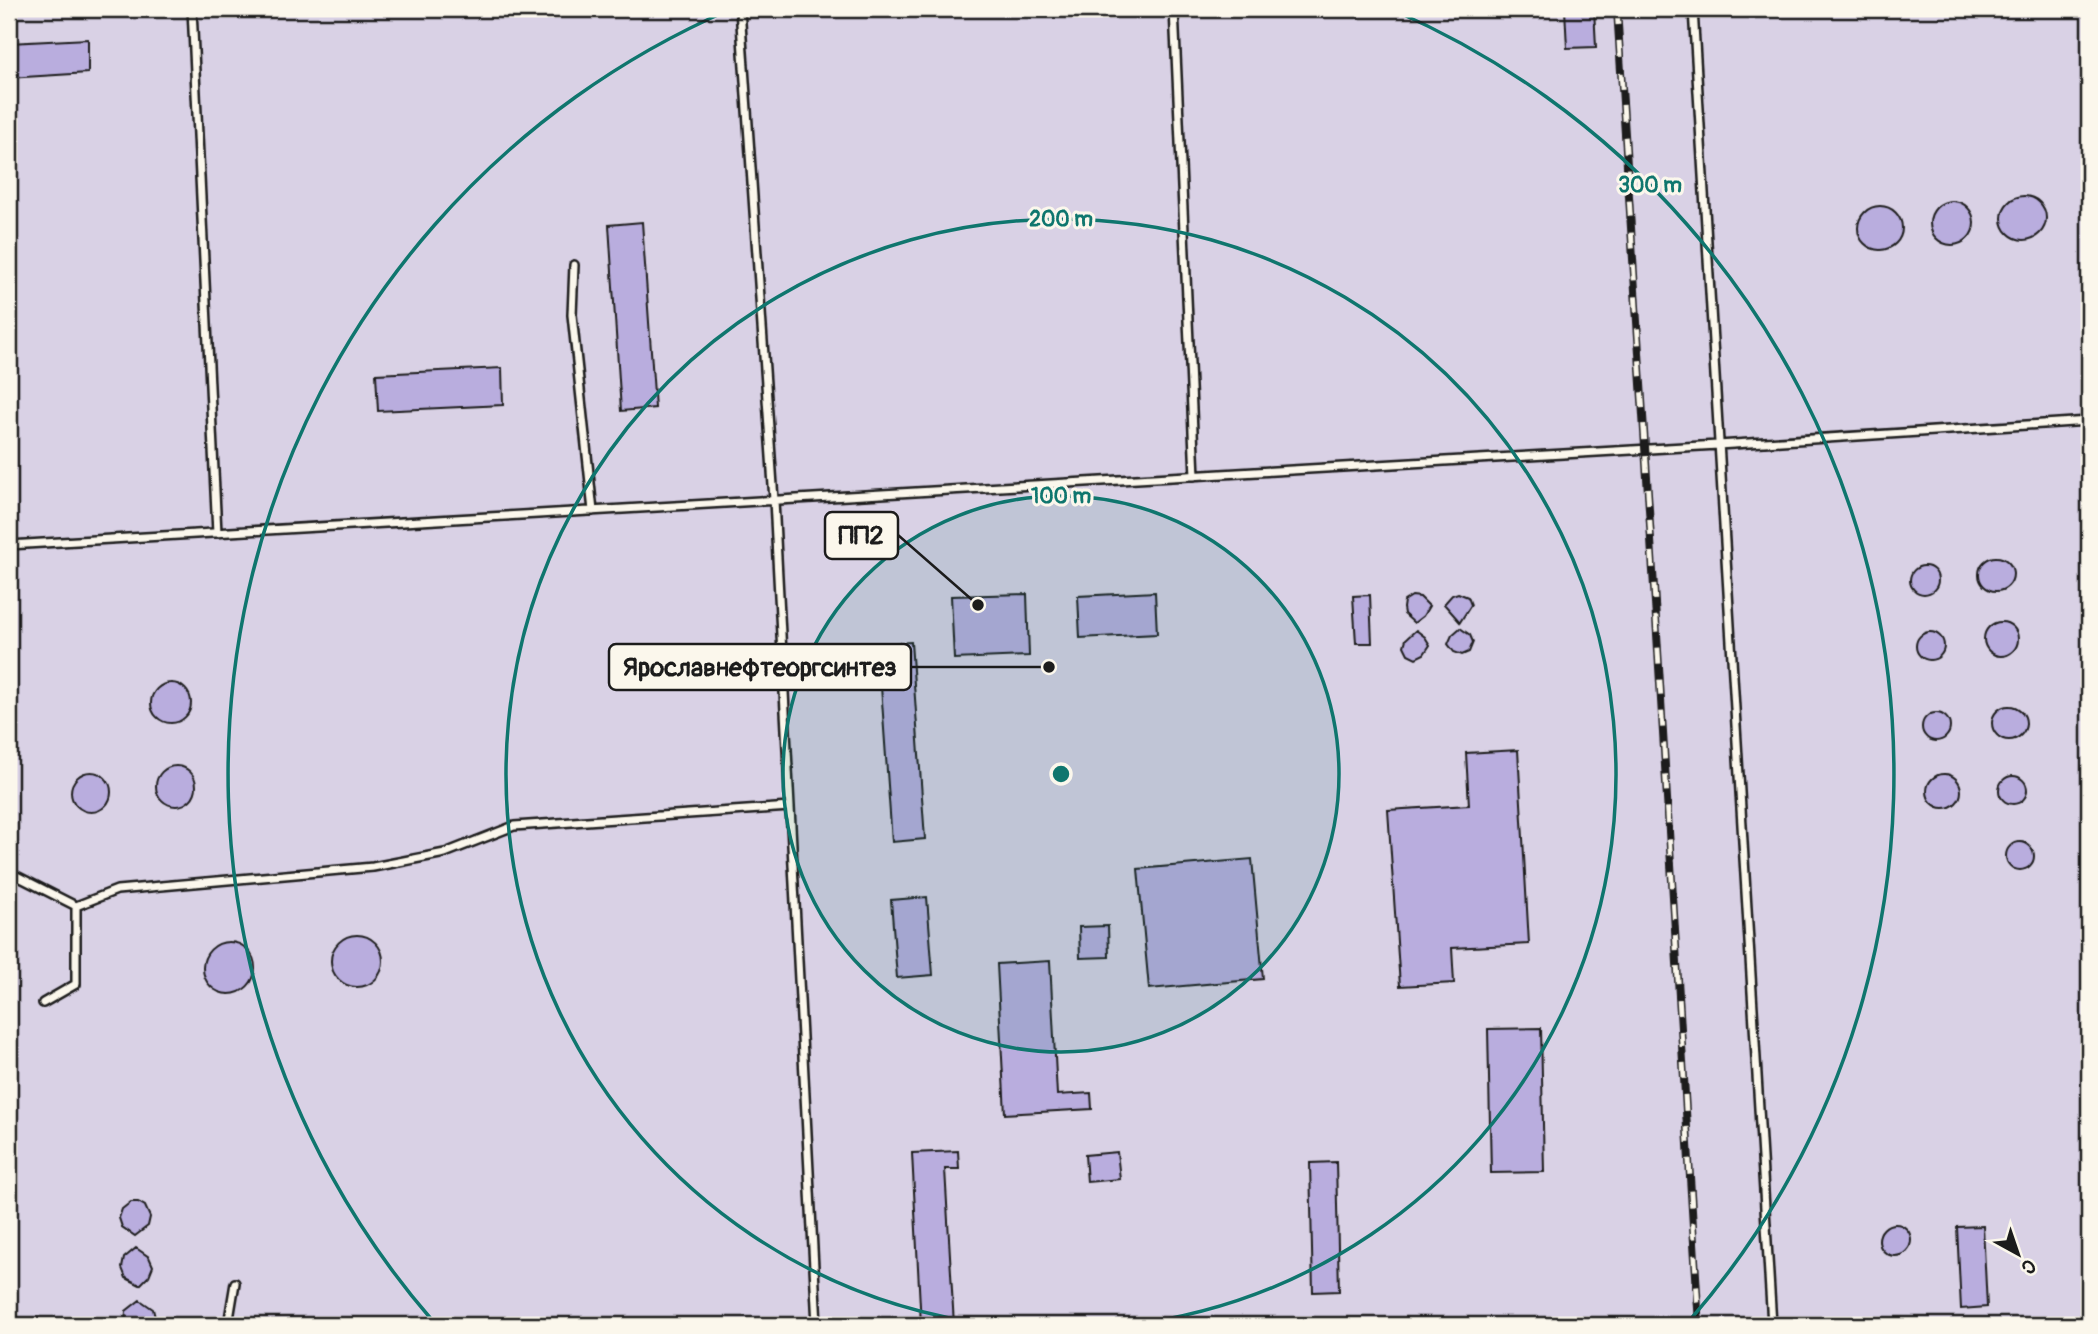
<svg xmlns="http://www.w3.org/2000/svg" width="2098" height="1334" font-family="Pangolin,sans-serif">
  <rect width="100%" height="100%" fill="#e7e1e8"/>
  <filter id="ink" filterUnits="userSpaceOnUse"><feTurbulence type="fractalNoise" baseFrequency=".0143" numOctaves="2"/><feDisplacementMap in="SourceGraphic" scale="14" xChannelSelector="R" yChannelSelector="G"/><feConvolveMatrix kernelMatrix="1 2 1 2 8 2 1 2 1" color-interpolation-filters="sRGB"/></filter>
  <g filter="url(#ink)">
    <path fill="#d9d1e5" d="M9,9h2080v1316h-2080z"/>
    <path fill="#b9adde" stroke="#1c1c1c" stroke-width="2" d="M1565,9h29l2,38 -29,1z
      M88,39v34l-79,5v-35z
      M2002 218a22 22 0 1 1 44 0a22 22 0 1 1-44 0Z
      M1930 223a22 22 0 1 1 44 0a22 22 0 1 1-44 0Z
      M1858 228a22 22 0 1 1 44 0a22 22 0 1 1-44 0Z
      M642,222l13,186 -34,3 -12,-186z
      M502,368l1,37 -125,6 -2,-37z
      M1979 574a17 17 0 1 1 34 0a17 17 0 1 1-34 0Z
      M1910 580a14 14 0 1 1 28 0a14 14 0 1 1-28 0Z
      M1155,592l2,42 -77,4 -2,-42z
      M1458,593l10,4 3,8 -11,17 -16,-18 8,-9z
      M1027,594l2,62 -75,3 -3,-63z
      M1370,595l2,48h-16l-3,-47z
      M1412,596l8,1 9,9 -6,10 -9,7 -10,-9 -1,-6 1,-7z
      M1984 639a17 17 0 1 1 34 0a17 17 0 1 1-34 0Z
      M1460,628l10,7 3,7 -4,10 -7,3 -8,-3 -6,-8 4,-9z
      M1416,630l9,7 5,8 -6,9 -8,4 -8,-4 -4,-8 2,-7z
      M1916 646a14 14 0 1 1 28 0a14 14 0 1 1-28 0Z
      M911,642l14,197 -33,3 -14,-198z
      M151 703a20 20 0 1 1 40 0a20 20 0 1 1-40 0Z
      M1992 723a17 17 0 1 1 34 0a17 17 0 1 1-34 0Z
      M1922 727a14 14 0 1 1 28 0a14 14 0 1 1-28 0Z
      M1518,750l11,194 -77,4 2,35 -54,3 -12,-176 81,-5 -3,-52z
      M156 786a20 20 0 1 1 40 0a20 20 0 1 1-40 0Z
      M71 792a20 20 0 1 1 40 0a20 20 0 1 1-40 0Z
      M1927 791a17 17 0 1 1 34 0a17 17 0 1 1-34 0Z
      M1999 790a14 14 0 1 1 28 0a14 14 0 1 1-28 0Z
      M2006 856a14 14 0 1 1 28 0a14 14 0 1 1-28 0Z
      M1252,859l11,120 -114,10 -11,-120z
      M927,897l6,78 -36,3 -6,-78z
      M1108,926l1,31 -29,1 -1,-31z
      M331 961a26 26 0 1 1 52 0a26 26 0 1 1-52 0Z
      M203 968a26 26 0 1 1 52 0a26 26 0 1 1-52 0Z
      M1050,961l7,134 34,-2 1,16 -87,5 -8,-150z
      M1541,1028l3,144 -53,1 -3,-144z
      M958,1151l1,18h-14l9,156h-33l-9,-172z
      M1117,1152l3,27 -33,3 -2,-27z
      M1336,1162l3,129 -26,1 -3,-129z
      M131,1202h7l7,4 5,11 -2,9 -13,10 -13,-9 -3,-9 3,-9z
      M1879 1240a16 16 0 1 1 32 0a16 16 0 1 1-32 0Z
      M1983,1226l4,81 -26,2 -4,-82z
      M136,1248l13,9 4,9 -4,10 -9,9 -14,-7 -4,-10 2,-10z
      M140,1300l13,9 2,8 -1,8h-29l1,-14z"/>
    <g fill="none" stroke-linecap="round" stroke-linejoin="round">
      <g stroke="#1c1c1c" stroke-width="12">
        <path id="lane" d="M192,9l25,524
          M740,9l34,491 43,825
          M1174,9l21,467
          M1693,9l79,1316
          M574,265l-2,50 21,196
          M9,545l1709,-100 371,-24
          M9,872l67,34
          M43,1003l33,-19v-78l41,-16 256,-23 72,-14 69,-27 276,-19
          M228,1325l7,-42"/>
      </g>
      <use href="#lane" stroke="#fbf7ec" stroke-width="7"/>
      <g stroke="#1c1c1c" stroke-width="8">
        <path id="rail" d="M1617,9l40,625 42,691"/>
      </g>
      <use href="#rail" stroke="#fbf7ec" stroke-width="5" stroke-dasharray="16" stroke-linecap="butt"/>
    </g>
  </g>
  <circle cx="1061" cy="774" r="278" fill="#0f766e" fill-opacity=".12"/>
  <g fill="none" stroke="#0f766e" stroke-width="3.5">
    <circle cx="1061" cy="774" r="278"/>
    <path d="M993 1325A555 555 0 1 1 1129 1325"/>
    <path d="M432 1320A833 833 0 0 1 729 10M1393 10A833 833 0 0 1 1690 1320"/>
  </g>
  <circle cx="1061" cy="774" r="10" fill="#0f766e" stroke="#fbf7ec" stroke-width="3.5"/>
  <g font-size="21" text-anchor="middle" font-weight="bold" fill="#0f766e" stroke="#fbf7ec" stroke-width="6" stroke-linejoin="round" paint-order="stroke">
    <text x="1650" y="192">300 m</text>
    <text x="1061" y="226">200 m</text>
    <text x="1061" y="503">100 m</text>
  </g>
  <path fill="none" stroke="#1c1c1c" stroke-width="2.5" d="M978 605L898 535M1049 667L911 667"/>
  <g fill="#1c1c1c" stroke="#fbf7ec" stroke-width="2.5">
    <circle cx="978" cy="605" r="7"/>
    <circle cx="1049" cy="667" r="7"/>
  </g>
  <g fill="#fbf7ec" stroke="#1c1c1c" stroke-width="2.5">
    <rect x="825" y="512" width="73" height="47" rx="7"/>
    <rect x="609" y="644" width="302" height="46" rx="7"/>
  </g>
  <g font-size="26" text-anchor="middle" font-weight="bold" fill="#1c1c1c">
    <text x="861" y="544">ПП2</text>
    <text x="760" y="676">Ярославнефтеоргсинтез</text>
  </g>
  <rect width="2098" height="1334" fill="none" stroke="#fbf7ec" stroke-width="35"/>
  <rect x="18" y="18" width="2063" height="1299" fill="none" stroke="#1c1c1c" stroke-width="2.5" filter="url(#ink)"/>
  <g transform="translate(2018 1254) rotate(140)" stroke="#fbf7ec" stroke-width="5" paint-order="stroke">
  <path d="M0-5L12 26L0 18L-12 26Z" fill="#1c1c1c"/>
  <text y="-10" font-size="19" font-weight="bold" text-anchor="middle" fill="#1c1c1c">С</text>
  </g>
</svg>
